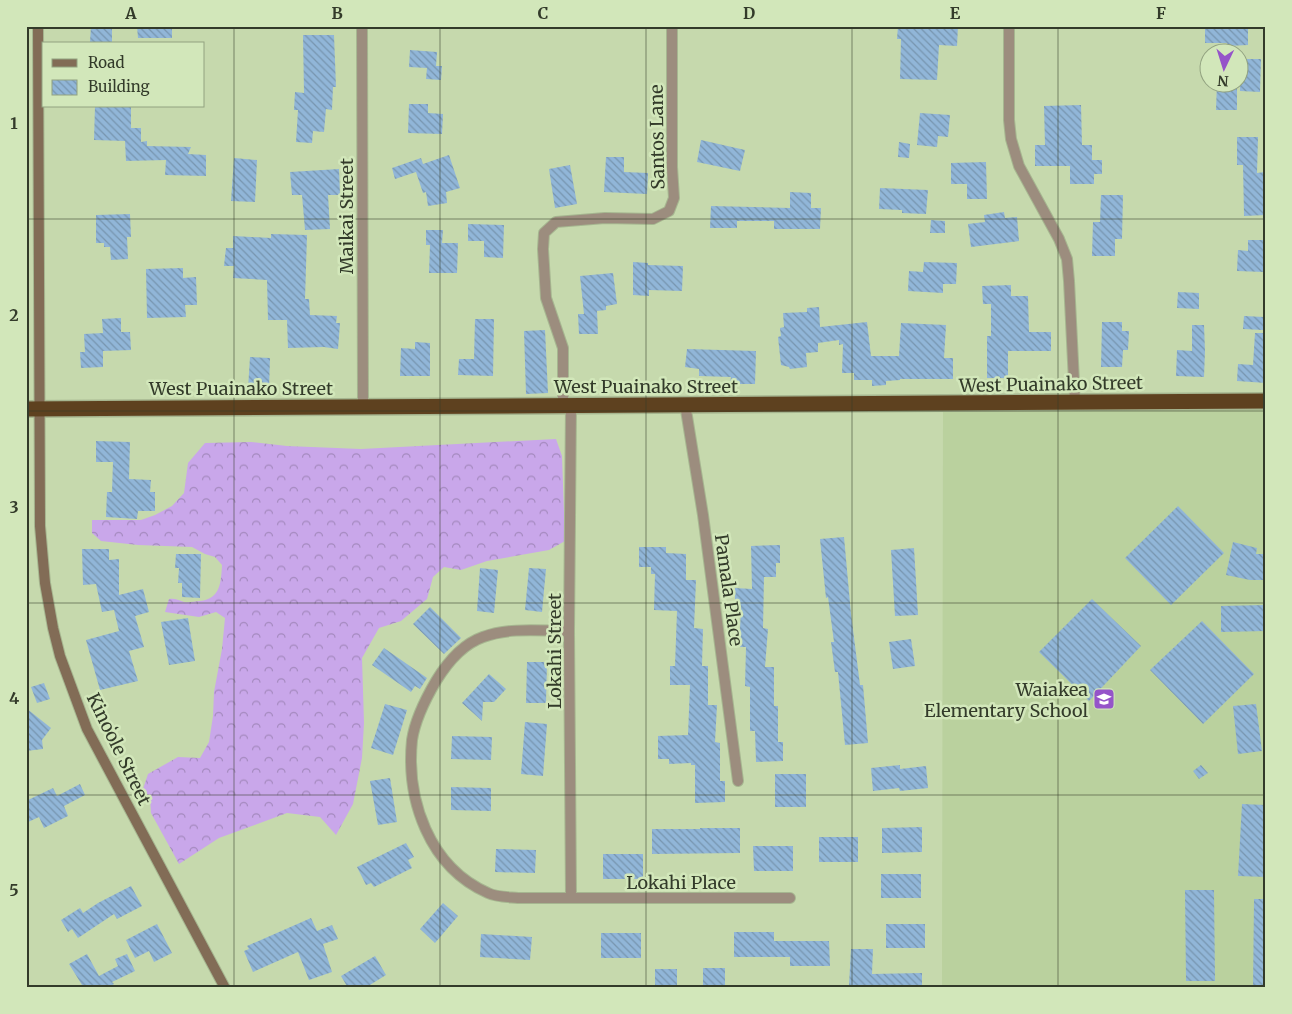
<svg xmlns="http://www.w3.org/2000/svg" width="1292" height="1014" font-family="Merriweather,serif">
  <defs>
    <pattern id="forest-crowns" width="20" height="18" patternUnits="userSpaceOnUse" patternTransform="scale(1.25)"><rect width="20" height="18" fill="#c9a7ea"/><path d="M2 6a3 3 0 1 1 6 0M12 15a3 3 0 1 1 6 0" fill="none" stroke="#a489be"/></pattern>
    <pattern id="building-back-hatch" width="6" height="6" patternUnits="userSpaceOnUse" patternTransform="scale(1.25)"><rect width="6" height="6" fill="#91b6d8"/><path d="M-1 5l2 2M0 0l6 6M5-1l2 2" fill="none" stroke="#7795af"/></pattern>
  </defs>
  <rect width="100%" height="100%" fill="#c6d9ad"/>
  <path fill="#bad19e" d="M1266,409v579h-324l1,-577z"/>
  <path fill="url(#forest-crowns)" d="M556,439l6,17 3,85 -16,9 -62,11 -26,9 -17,-3 -11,10 -6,22 -26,22 -22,7 -17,30 2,65 -2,35 -9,46 -17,31 -16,-18 -33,-4 -68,25 -40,26 -28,-51 -1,-15 -7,-9 5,-15 30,-17 22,1 9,-16 4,-26 1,-24 8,-43 3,-31 -9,-6 -17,5 -34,-5 4,-13c6,-1 9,1 15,3 5,1 11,-1 16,-1 21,-2 21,-20 22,-36l-7,-8 -10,-3 -13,-7 -54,-2 -37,-4 -9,-8v-13h49l14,-5 17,-9 12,-13 4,-30 17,-20 46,-1 36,4 74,3z"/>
  <path fill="url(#building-back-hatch)" d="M91,26h21v16h-22z
    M137,26h35v12h-34z
    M898,26h60l-1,20 -18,-1 -2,35 -37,-1 1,-40h-4z
    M1227,26h21v19l-21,1v-3h-22v-16z
    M303,35h31l2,52h-3l-1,23 -6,-1 -2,23 -11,-1 -1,12 -16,-1 2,-32h-4l1,-18 9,1z
    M410,50l27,2 -1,14h6l-1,14 -15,-1 1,-11 -18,-1z
    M1240,59h21l-1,33 -20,-1z
    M1217,82h20v28h-21z
    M409,104h19v9l15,1 -1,20 -34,-1z
    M1081,105l1,40h10v15h10v14h-8v10h-24v-18h-35v-21h10l-1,-39z
    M95,106h36v22h10v14l6,-1v5l44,1 -3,7 18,1v21l-41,-1 1,-15 -40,1 -1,-20 -31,-1z
    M920,113l30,2 -2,22 -10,-1 -1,11 -20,-2z
    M1237,137h21l-1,36 8,-1 1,43 -22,1 -1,-51h-6z
    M701,140l44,10 -5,21 -43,-9z
    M899,142l11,2 -1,14 -11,-1z
    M449,155l11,33 -14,4 1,11 -19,3 -2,-14 -3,1 -7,-21 -21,7 -3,-11 29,-10 2,6z
    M606,157h18v15l24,1 -1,21 -43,-2z
    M234,158l23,2 -2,42 -24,-1z
    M986,162l1,37h-20v-15h-16v-21z
    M570,165l7,39 -22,4 -6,-39z
    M339,169l1,26h-12l2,34 -25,1 -3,-35h-10l-2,-23z
    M880,188l48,2 -2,24 -24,-1v-3l-23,-1z
    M790,192l21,1v15h10l-1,21h-46v-8h-37v7h-27l1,-22 79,2z
    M1101,195h22l-1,44h-7v17h-23l1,-34h7z
    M1004,212l1,6 12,-1 2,24 -48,6 -3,-23 17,-2 -1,-7z
    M130,214l1,23h-4l1,22 -17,1 -1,-13h-6v-4h-8v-28z
    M931,220l14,1v12h-15z
    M468,224l36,1 -1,33 -19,-1v-16h-16z
    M426,230h17l-1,13h16l-1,30h-28l1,-28h-4z
    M271,234l36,1 -2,64h4l1,16 27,1 -1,7h4l-2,26 -14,-2 -36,1 -1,-28h-19l-1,-40 -34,-2 1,-12h-10l2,-18h7v-12l38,2z
    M1248,240h17l-1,32 -27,-1 1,-21 10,1z
    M633,262l15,1v2l35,1 -1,25 -33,-1v6l-16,-1z
    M924,262l33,1 -1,21h-13v9l-35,-2 1,-20 14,1z
    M183,268v10l13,-1 1,28h-12l1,12 -39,1 -1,-49z
    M613,273l4,31 -11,2v4l-9,1 1,23h-19l-1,-20h6l-4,-38z
    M1011,285v11h17l1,36h22v19h-43v27h-21v-42h4v-32h-8l-1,-18z
    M1178,292l21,1v16l-22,-1z
    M819,307l1,20 47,-5 4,34h28l2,-33 45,2 -2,33h9v21h-53v1l-14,1v4l-14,1v-6h-18v-7h-12l1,-29 -4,1v-5l-21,3v9l-12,1 1,14 -17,2 -1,-2 -8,-2 -3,-28 3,-1 -1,-8 4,-1 -1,-14 24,-1v-4z
    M1244,316l20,1 -1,13 -20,-1z
    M121,318v14h9l1,18 -28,1v16l-22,1 -1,-16h5l-1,-18 19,-1 -1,-14z
    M475,319h19l-1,57 -35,-1 1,-16h15z
    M1102,322h20v9h7l-1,19h-5l-1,17h-21z
    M1192,325h12l1,26 -1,26 -28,-1 1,-26 15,1z
    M545,330l3,63 -22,1 -2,-63z
    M1255,333h11v50l-29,-2 1,-17 15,1z
    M415,342l15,1v33h-30l1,-28 14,1z
    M687,349l69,2 -1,33h-25l1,-7 -32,-1v-7l-14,-2z
    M250,357l20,1 -1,32 -21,-1z
    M96,441l34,1 -1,37 22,1 -1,12h5v19h-17l-1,8 -31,-2 1,-25h5l1,-30h-17z
    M1178,506l46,47 -53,52 -46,-47z
    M844,537l7,77 9,71h3l5,58 -23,2 -7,-73h-3l-4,-30h3l-6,-45 -2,1 -6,-59z
    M1233,542l24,6 -1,6h10v26h-16l-24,-5z
    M780,545v18h-4v14h-12l-1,51 5,1 -3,38h9v39h4v36h5v19l-27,1 -1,-31h-5v-44l-5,-1 1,-39h-7l2,-37h-6v-22l17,1 -1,-43z
    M639,547h27v6l20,1v26h10l-2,48 9,1 -1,37h6v39h9l-2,37 5,1v38h5v21l-30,1v-38h-4v-2l-22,1v-5h-11v-23l30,-1 2,-50h-20v-19h5l2,-55 -23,-1 1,-36h-4v-7h-12z
    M914,548l4,67 -23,1 -4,-66z
    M82,549h27v11l10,-1v36l24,-6 6,23 -14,4 9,31 -15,4 9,30 -38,9 -14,-50 33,-9 -5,-21 -12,2 -6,-28 -13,1z
    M176,554h25l-1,44 -18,-1v-14h-4l1,-15h-4z
    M480,568l18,2 -4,43 -17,-2z
    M529,568l17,1 -4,43 -17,-2z
    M1092,599l49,47 -52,55 -50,-49z
    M1266,605v26l-45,1v-26z
    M430,607l31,31 -17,16 -31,-30z
    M188,618l7,43 -26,4 -8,-43z
    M1202,621l52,53 -51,50 -53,-54z
    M911,639l4,27 -22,3 -4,-27z
    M384,648l43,30 -7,11 -5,-3 -4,6 -39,-27z
    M527,662h20l-1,41h-20z
    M489,674l17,15 -12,13h-11l-1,19 -20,-18z
    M44,683l6,16 -13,4 -6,-16z
    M385,704l22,6 -14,45 -22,-7z
    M1256,704l6,47 -24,3 -5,-48z
    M26,708l25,20 -9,12 1,9 -17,2z
    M525,722l22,2 -4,52 -22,-2z
    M452,736l40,1 -1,23 -40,-1z
    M900,765v4l26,-3 2,22 -28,3 -1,-3 -26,3 -2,-23z
    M1201,765l7,8 -9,6 -6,-8z
    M775,774h31v33h-31z
    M390,778l7,44 -19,3 -8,-44z
    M80,784l5,11 -21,11 4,10 -24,12 -5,-11 -13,6v-22l27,-13 4,8z
    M451,787l40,1v23l-40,-1z
    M1242,804l24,1v72l-28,-1z
    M922,827v25l-40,1v-25z
    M700,828h40v25l-88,1v-25h48z
    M819,837h39v25h-39z
    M406,843l8,14 -6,3 4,8 -38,19 -3,-4 -5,2 -9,-18z
    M753,846h40v25h-39z
    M496,849l40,1 -1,23 -40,-1z
    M603,854h40v25h-40z
    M881,874h40v24h-40z
    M131,886l11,20 -25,13 -3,-5 -36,24 -6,-9 -4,3 -7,-12 19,-12 3,5 15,-10z
    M1185,890h29l1,91h-29z
    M1254,899h12v89h-13z
    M443,903l15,13 -23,27 -15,-14z
    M311,918l6,13 15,-6 6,14 -15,5 9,28 -23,8 -11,-28 -45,20 -9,-21 5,-2 -2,-3z
    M157,924l15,29 -18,9 -5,-11 -14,7 -9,-18z
    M886,924h39v24h-39z
    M734,932h40v9h55l1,25h-40v-9h-56z
    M601,933h40v25h-40z
    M481,934l51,3 -2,23 -50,-3z
    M851,949h22l-1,25 50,-1v15h-36v-2l-37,-1z
    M87,954l12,22 19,-10 -3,-7 12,-5 8,17 -23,11 2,2 -7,4h-30l5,-3 -13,-21z
    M375,956l11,19 -21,13h-17l-7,-12z
    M703,968h22v20h-22z
    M655,969h22v19h-22z"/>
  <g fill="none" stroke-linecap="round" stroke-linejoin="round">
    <g stroke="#a6b690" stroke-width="12">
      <path id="street" d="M362,26l1,380
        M1009,26v94l2,19 8,27 40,73 8,20 2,22 6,121
        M685,404l18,111 35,266
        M563,405v-57l-17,-50 -3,-49 1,-16 12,-11 49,-4 48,1 16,-8 5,-13 -2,-31v-141
        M571,405l-2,226 2,267
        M569,631c-28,0 -59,-4 -86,6 -20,7 -36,26 -47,44 -10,17 -21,39 -24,59 -6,60 17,127 76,153 8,4 20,4 30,5h272"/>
    </g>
    <g stroke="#a6b690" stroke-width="12">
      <path id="secondary" d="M38,26l2,500 5,57 8,45 7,28 27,73 138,259"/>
    </g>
    <g stroke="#a6b690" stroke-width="18">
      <path id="highway" d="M26,409l1240,-8"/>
    </g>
    <use href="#street" stroke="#9c8d7e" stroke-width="10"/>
    <use href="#secondary" stroke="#826c56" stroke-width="10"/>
    <use href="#highway" stroke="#5e411f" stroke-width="15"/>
  </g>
  <path fill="none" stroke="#333b2a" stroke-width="1" stroke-opacity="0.55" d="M234,26v962M440,26v962M646,26v962M852,26v962M1058,26v962M26,219h1240M26,411h1240M26,603h1240M26,795h1240"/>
  <defs>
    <g id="school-square" transform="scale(1.125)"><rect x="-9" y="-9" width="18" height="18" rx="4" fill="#9554c9" stroke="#d2e7ba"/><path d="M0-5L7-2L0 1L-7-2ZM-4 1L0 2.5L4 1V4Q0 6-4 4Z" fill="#fff"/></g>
  </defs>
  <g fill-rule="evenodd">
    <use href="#school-square" x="1104" y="699"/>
  </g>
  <g text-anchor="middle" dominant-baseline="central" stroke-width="5" stroke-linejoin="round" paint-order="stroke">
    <g font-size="18" fill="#333b2a" stroke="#d2e7ba">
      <text transform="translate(657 137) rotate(-91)">Santos Lane</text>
      <text transform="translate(346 216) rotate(-90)">Maikai Street</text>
      <text transform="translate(1051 384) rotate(-1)">West Puainako Street</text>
      <text x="646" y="386">West Puainako Street</text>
      <text x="241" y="388">West Puainako Street</text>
      <text transform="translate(729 590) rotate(82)">Pamala Place</text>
      <text transform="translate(554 651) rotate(-90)">Lokahi Street</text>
      <text transform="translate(119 749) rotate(64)">Kinoʻole Street</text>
      <text x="681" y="882">Lokahi Place</text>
    </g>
    <g font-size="18" fill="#333b2a" stroke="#d2e7ba" text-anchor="end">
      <text x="1088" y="689">Waiakea<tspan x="1088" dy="21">Elementary School</tspan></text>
    </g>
  </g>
  <rect width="1292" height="1014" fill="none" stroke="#d2e7ba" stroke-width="55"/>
  <rect x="42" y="42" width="162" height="65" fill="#d2e7ba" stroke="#92a280"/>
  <rect x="52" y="59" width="25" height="8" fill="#826c56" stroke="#92a280"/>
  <text x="88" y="68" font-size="15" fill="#333b2a">Road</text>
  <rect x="52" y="80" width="25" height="15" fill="url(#building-back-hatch)" stroke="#92a280"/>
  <text x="88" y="92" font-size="15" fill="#333b2a">Building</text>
  <g transform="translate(1224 68) rotate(184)"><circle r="24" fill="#d2e7ba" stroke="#92a280"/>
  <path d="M0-4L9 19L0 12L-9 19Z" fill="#9554c9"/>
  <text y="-8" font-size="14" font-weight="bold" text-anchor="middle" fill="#333b2a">N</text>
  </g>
  <rect x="28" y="28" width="1236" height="958" fill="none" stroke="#333b2a" stroke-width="2"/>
  <g font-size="16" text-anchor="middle" font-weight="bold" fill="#333b2a">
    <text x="131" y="19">A</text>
    <text x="337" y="19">B</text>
    <text x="543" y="19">C</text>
    <text x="749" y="19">D</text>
    <text x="955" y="19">E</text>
    <text x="1161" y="19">F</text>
    <text x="14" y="129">1</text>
    <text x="14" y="321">2</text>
    <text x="14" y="513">3</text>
    <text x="14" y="704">4</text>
    <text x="14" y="896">5</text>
  </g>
</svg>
